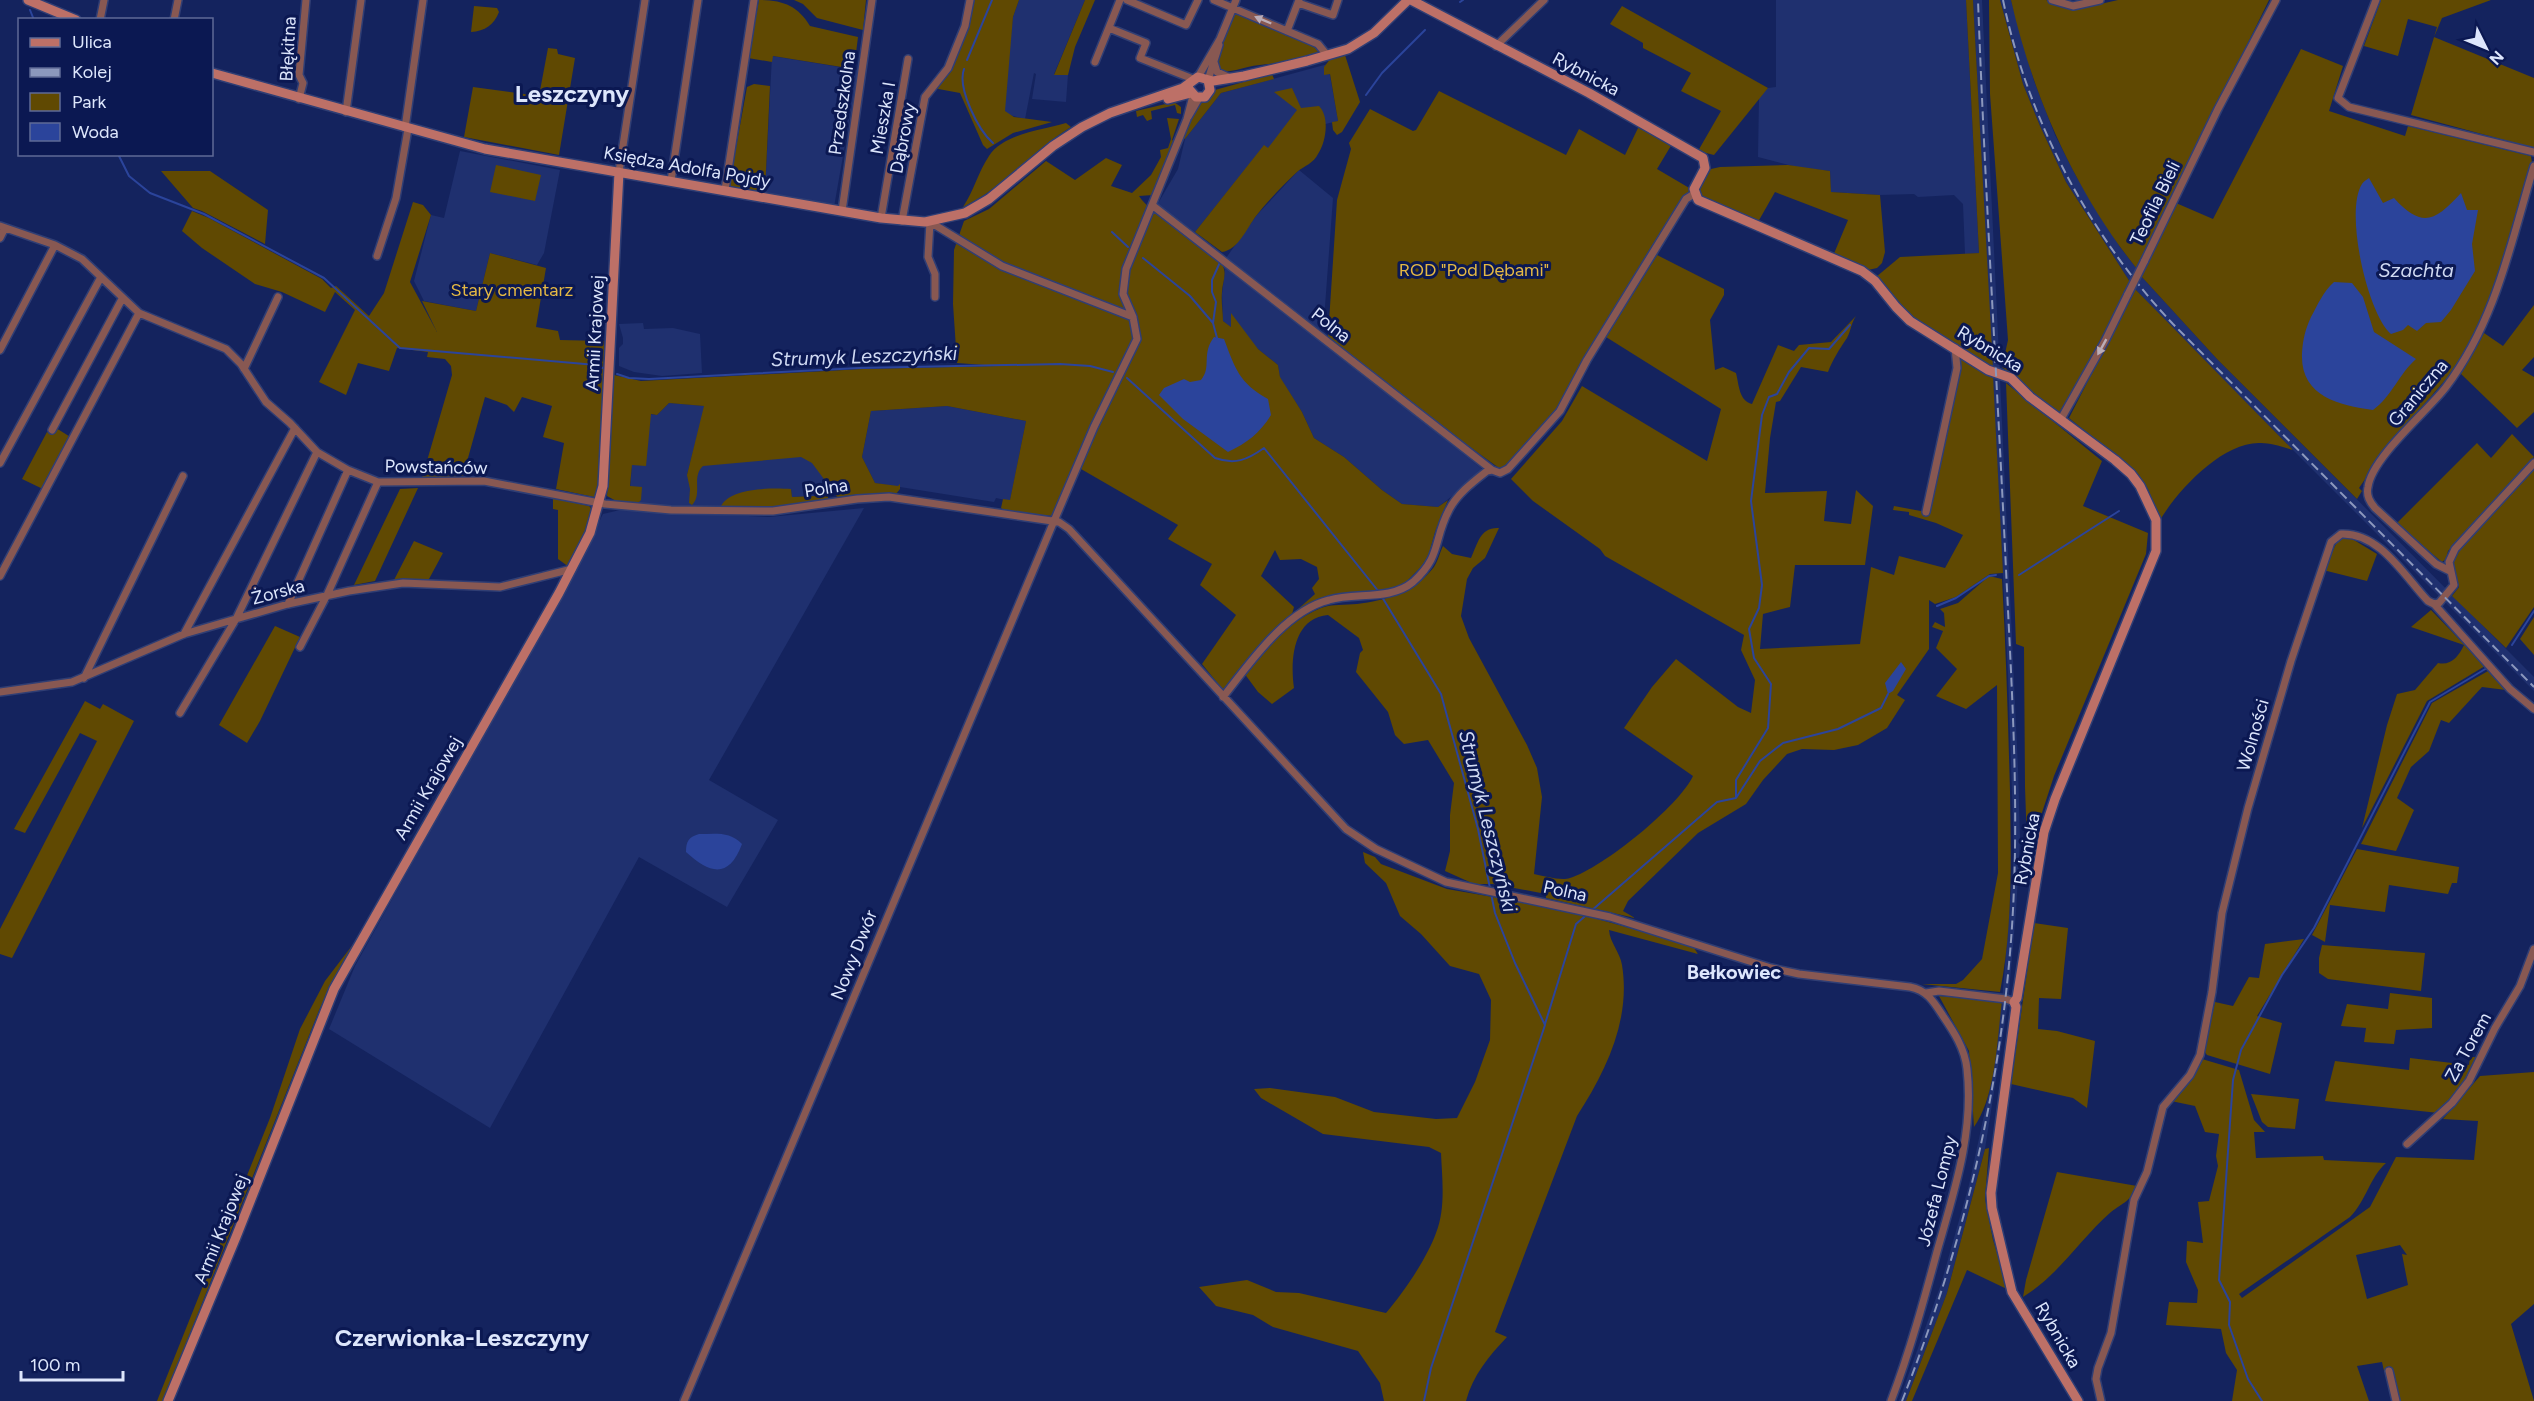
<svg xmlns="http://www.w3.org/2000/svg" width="2534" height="1401" font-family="Figtree,sans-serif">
  <rect width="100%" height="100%" fill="#14235e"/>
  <path fill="#1f306f" d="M1019,0h66l-31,74 14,1 -2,27 -34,-3 4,-25 -2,-1 -9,46 -23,-6 11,-96z
    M1776,0h190l13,253 -14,1 -2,-50 -9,-9 -36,2 -4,-3 -34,1 -49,-3 -1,-21 -33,-4 -39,-10 1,-60 9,-9 8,-1z
    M1973,0h9l15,313 21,455 2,72 -4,72 -8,91 -23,146 -38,144 -41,108h-7l42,-117 28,-99 21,-98 12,-86 12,-147 -6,-180z
    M2000,0h11l23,81 21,54 21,41 44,71 17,22 -7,13 -64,-100 -26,-56 -17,-42z
    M772,56l86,14 -24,137 -69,-15z
    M1328,64l10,57 -21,5 -49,23 -4,-3 -69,86 -38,-27 21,-36 7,-30 36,-46z
    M460,151l100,19 -16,83 -7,12 -47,-12 -14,58 -52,-10 -10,-20 17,-66 13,3z
    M1299,170l34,28 -9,122 -5,10 -93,-72 30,-42z
    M1218,258l263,210 1,5 -44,34 -36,-3 -20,-14 -38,-33 -30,-19 -12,-26 -22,-34 -2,-13 -55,-44 -1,-27 3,-24z
    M2141,276l76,83 317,318v14l-356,-356 -43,-46z
    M643,323l1,6 29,-1 27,6 2,39 -40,3 -28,-4 -15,-6v-18l4,-4v-6l-4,-14z
    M669,403l36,3 -18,69 8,-12 108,-8 9,5 18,26 -14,10 -24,1 -1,-8 -67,18 -50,1 -45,-4 3,-41 16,-49 9,1z
    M947,406l79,15 -16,80 -14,-3 -2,4 -119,-19 -13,-26 9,-46z
    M864,508l-155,272 69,40 -51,87 -88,-50 -149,271 -161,-99 26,-63 204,-367 44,-85 17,-4 149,7z"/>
  <path fill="#604902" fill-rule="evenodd" d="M759,0c24,0 39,6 51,26l48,11 -4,32 -81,-13 -1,6 -24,-4z
    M794,0h72l-3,30 -46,-12 -14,-14z
    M970,0h49l-6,17 -8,94 9,6 38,5 -39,11 -26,16 -4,-4 -23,-52 -27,-5 21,-31z
    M1085,0h10l-20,47 -7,28h-14z
    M1966,0h7l20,368 -85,-53 -32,-38 24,-20 79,-4z
    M1989,0h11l23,84 17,42 26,56 64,100 -24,51 -47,80 -26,-19 -31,-27 6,-27 -18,-246z
    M2011,0h35l28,10 44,-10h151l-132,269c-62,-78 -104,-172 -126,-269z
    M2381,0h110l-49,18 -8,19 100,41v70l-123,-33 26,-88 -29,-8 -10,37 -34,-10z
    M474,6l23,2 2,4c-5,13 -14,19 -28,20z
    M1622,6l146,82 -54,67 -16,-4 23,-40 -40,-20 10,-18 -48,-25v-5l-33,-19z
    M1235,12l82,35 1,6c-20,12 -48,9 -70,14 -10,2 -19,6 -29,4l-3,-10z
    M548,48l9,1 1,5 17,4 -16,97 -95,-18 9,-50 66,9z
    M2301,49l42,17 -14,45 76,25 3,-10 123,30 1,7 -40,138 -39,70 -66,76 -28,41 3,3 -5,8 -140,-140 -76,-83 35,-73 37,16z
    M1345,55l15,47 -18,30 -5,3 -4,-5 -1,-8 6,-1 -8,-47 -6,1v-8l7,-9z
    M1272,74l2,5 -53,14 -36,46 -2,-1 15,-33 17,-15z
    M754,84l16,2 -5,106 -36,-6 18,-99z
    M1292,88l9,20 18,-2c11,11 7,36 -1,48 -4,9 -14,12 -21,18 -14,13 -29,29 -41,44 -9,12 -18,34 -34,36l-27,-20 69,-87 4,3 29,-38 -23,-18z
    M1439,91l127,64 13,-26 46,26 14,-29 33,18 -15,25 34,20 -137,226 -46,50 -9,3 -57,-41 -114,-90 9,-137 14,-51 -2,-6 21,-34 43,22 3,-1z
    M1174,102l7,5v7l-4,-1 -2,-8 -24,6 1,8 -5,2 -4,-6 -6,2 -1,-6z
    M1167,118l12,1 -7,21 2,1 -21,54 -14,1c15,24 78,45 85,73 2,7 -2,16 -2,23 -1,10 1,19 1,29l8,6v-14l27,36 20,16 2,12 22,35 12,26 30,19 38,33 20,14 36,3 10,-7 -13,32 -8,29 -22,22 -18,7 -66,9 -21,13 -3,-2 18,-16 -3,-6 7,-9 -2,-12 -16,-8 -21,1 -5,-10 -14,26 33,31 -3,11 -41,38 -27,34 -21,-26 34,-49 -36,-30 12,-21 -44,-25 10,-14 -97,-56 17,-43 -45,90 -48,-5 -4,-3 2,-9 7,1 16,-79 -79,-15 -76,5 -9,46 13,26 23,3 2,-2v5l-4,5 -58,4 -26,-35 -11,-6 -98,9c-12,11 0,28 -11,39l-3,-2 1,-14 -3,-14 17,-69 -35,-3 -12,12 -6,-1 -5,52 -14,-1 -2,21 12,1 -1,13 -4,4 -19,-2 -11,-6 7,-121 27,6 222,-12 135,-3 -41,-3 -4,-59 1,-54 10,-29 25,-12 57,-48 29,19 31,-22 16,7 -11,21 21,7 19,-18 10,-18 -1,-7 8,-2 3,-9z
    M1066,123l5,4c-38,23 -67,61 -108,80 11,-16 15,-35 26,-51 14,-22 53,-26 77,-33z
    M496,165l45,10 -6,26 -45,-9z
    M1788,165l42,6 1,21 49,3 5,57 -3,11 -5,5 -9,2 -35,-14 15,-36 -73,-28 -17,30 -60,-26v-11l13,-16 9,-2z
    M161,171h49l58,39 -3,34 -63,-33 -9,-3z
    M413,202l10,3 8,10 -21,67 27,50 -15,-31 54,10 14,-58 56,15 -10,59 22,4 2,9 44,1 -2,136 -4,16 -4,4 -38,-8 8,-46 -21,-6 9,-31 -30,-9 -8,15 -7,-7 -22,-8 -22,79 -41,2 30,-103 -1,-9 -6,-7 -18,-2 1,-5 -31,-4 -8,23 -31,-8 -12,32 -27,-13 36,-72 -20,-18 -10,20 -43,-20 -27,-8 -53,-36 -20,-17 10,-20 17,7 113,61 9,9 5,-2 33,30 15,-23z
    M1657,255l67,34v6l-14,25 5,50 8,-3 13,6c3,12 3,28 16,31l26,-59 16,6 5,-6 32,-3 25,-26c-5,7 -5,15 -9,22 -8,12 -14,21 -19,34l-27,-5 -21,34 -4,1 -6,36 -5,55 62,-2 -3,30 27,3 5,-34 17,16 -8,59h-70l-5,42 -27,7 -3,35 100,-5 11,-77 23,8 5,-19 46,12 18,-33 -27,-12 -27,-8v-3l-16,-2 1,-4 32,6 31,-158 36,22 10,197 -13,1 -34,23 -21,7 -6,-4v49l-32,46 8,5 -18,28 -29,17 -24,5 -32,-1 -15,5 -24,26 -17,24 -48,29 -70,68 -5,10 12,7 -89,-20v-4l-53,-10h-19l-29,-13 5,-20v-36l4,-32 -26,-43 -24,4 -9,-9 -7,-23 -32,-40 4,-19 3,-3 -4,-12 -31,-23c-35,3 -38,45 -34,73l-22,16 -14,-12 -14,-19c22,-25 45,-52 77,-65 10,-4 25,-3 36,-4 28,-3 59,-13 77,-37 4,-6 6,-15 9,-21l9,8 19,4c7,-15 9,-31 28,-30l-14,30 -12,10 -6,11 -6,37 8,22 58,107 10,23 5,29 -8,77c10,2 27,7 36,4 33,-10 109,-72 123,-102l-69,-48 28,-41 24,-28 62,48 13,6 4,-33 -14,-30 3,-15 -139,-79 -5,-7 -67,-48 -22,-22 51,-58 20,-35 125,75 14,-52 -115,-72z
    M2135,289l158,161c-10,-3 -22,-7 -32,-7 -38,-2 -83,47 -101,77l-12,-31 -10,-15 -69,-56z
    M2534,305v52l-12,13 12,7v35l-17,16 -57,-55 24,-40 19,13z
    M2006,383l96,78 -19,45 65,27 -2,21 -92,222 -20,61 -6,36 -3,-86 -1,-140 -8,-3z
    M56,428l16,10 -27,52 -23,-11 25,-47 6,2z
    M2512,434l22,23 -86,94 -2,8 -4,3 -46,-38 81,-81 14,15z
    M2534,466v141l-28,41 -54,-52 7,-9 -7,-26 14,-20z
    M418,488l-43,93 -21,4 46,-96z
    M819,488l9,4v8l-55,8 -52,-2c10,-19 52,-18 70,-17l1,8 23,-1v-7z
    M553,498l36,8 5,5 -25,56 -11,-8v-49l-5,-1z
    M2349,537l28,17 -10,27 -44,-11 16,-32z
    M414,541l29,12 -14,26 -35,1z
    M1989,576l13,3c4,71 6,141 8,212 1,66 3,136 -10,201l-78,-8h34l7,-4 19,-21 16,-86 -1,-188 -31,24 -30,-13 21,-27 -21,-21 7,-17 -11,-4 3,-5 10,5 -1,-14 -4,-4 18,-6z
    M2431,610l54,56 -58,35 -65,127 25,-103 10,-31 18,-4 23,-27c13,3 21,-7 26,-18l-53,-18z
    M2534,617v38l-14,-16z
    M275,626l25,11 -40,84 -13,22 -28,-18z
    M2488,671l18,19 -24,-3 -33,36 -8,-3 -12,31 -18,16 -14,31 17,12 -18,41 -35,-7 71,-141z
    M85,701l15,8 3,-5 31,17 -122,237 -12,-4v-25l97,-188 -17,-8 -55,100 -11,-4z
    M2357,849l102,18 -2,16h-5l-4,11 -59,-9 -4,27 -55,-7 -5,37 -13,-7z
    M1363,852l12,5 6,7 66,25 114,20 131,36 6,9 -89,-24c1,13 11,22 13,35 9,55 -16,106 -45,151l-82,216 12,5c-18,19 -34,38 -41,64h-82l-4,-18 -22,-32 -85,-24 -20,-12 -37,-9 -17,-19 48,-7 29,12 23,1 87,20c18,-21 41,-55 50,-80 10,-25 6,-55 5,-80l-12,-6 -106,-13 -62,-36 -7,-9 16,-1 65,9 39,15 62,7 21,-1 18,-36 15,-42 1,-40 -12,-26 -29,-8 -29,-32 -21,-18 -14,-33 -21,-20z
    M2034,923l34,5 -7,71 -22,-1 -1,31 19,2 38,10 -8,67 -14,-10 -62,-14z
    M360,935l-40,73 -157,393h-6l113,-283 30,-89 25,-48z
    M2304,939l-47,77 25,7 -12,51 -63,-19 -3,-4 11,-49 18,4 16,-29 10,1 6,-34z
    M2322,945l103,8 -4,38 -93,-12 -9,-6v-15z
    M2390,993l42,5v30l-36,2 -2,14 -30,-2 2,-14 -25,-2 6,-22 41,5z
    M1939,996l63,5c-5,38 -6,95 -28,126l-5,-76z
    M2470,1057h7l-10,22 -28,34 -114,-12 10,-40 74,9 1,-12 59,7z
    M2202,1059l37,11 15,50 11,12h-11l2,26 67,-2 1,4 62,3c-16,14 -20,38 -36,54l-111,77 3,4 128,-91 26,-50 78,3 4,-39 -35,-2 37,-43 54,-4v232l-23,20 23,77h-136l-9,-32 -5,2 -2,-9 -25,4 12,35h-137l5,-31 -11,-17 -5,-24 -55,-4 3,-23 28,1 1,-13 -12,-28 1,-21 16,2 -5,-41 11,-1 9,-35 -2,-10 3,-22 -14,-2 -10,-26 -24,-5 14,-13zM2400,1245l7,10 -5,-1 6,31 -41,14 -11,-44z
    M2251,1094l48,5 -4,30 -27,-2 -6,-5z
    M1989,1148l-4,51 8,41 16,50 -42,-20 -55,131h-6l41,-108 38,-144z
    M2057,1172l80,14c-7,16 -13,16 -26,26 -31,27 -52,63 -88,85l3,-17z"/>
  <path fill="#2b449b" d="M2369,178l14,25 11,-5c29,32 42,22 67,-5l6,17h11l-6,34 3,27 -24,39 -10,12 -15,1 -9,8 -9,-6 -5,5 -12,4c-23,-19 -47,-122 -29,-150 1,-2 4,-4 7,-6z
    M2334,282l18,1 11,14 11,35 42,27c-17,15 -24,37 -43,51 -35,-5 -73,-14 -71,-57 1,-14 3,-23 9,-36 7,-13 12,-25 23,-35z
    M1214,337l10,2c11,29 15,44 44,60l3,16c-11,18 -24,28 -43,37l-45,-33 -24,-24 5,-7 20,-9 6,3 11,-2c11,-13 0,-26 13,-43z
    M1901,662l5,7 -13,22 -5,3 -3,-11z
    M699,834c16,0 31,-3 43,10 -13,35 -32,30 -56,8 0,-11 3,-15 13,-18z"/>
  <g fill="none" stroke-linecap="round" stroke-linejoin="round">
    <path stroke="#2b449b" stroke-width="2" d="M1460,2l3,-2
      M30,10l4,10
      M967,60l25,-60
      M964,69c-7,19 14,61 29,74
      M1366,95l16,-22 43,-43
      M118,154l11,22 21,17 54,21 120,64 76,70 196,17 7,3
      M1112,232l16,15
      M1143,258l47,38 23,27
      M1217,338l-4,-15 3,-21 -4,-10v-12l9,-20
      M617,374l12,4 20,1 210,-11 201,-4 30,2 23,6
      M1127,378l88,80c20,7 32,2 49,-10l115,144 62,102 37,135 17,84 20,50 30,62 -114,343 -7,33
      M2019,575l100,-64
      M1937,606l19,-8 33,-22 7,-1
      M2512,645l22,-34
      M1736,798v-18l32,-52 3,-44 -17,-26 -5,-29 10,-21 3,-23 -11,-84 11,-86 7,-18 8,-3 12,-22 20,-24 20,1 21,-24
      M1545,1024l31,-100 141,-122 19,-4 24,-37 23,-18 55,-14 43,-21 7,-14
      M2262,1401l-14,-22 -19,-54 1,-23 -11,-22 14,-200 8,-30 41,-75 32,-47 116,-226 57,-34"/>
    <g stroke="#303e74" stroke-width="10">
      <path id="street" d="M1127,0l59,25 12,-25
        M1214,0l104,44 9,11
        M2052,0l21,6 27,-6
        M2376,0l-38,98 11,9 185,45
        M1298,3l35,12 5,-15
        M100,20l4,-20
        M174,20l4,-20
        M1109,28l37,15 -6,15 53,21
        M1287,31l12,-31
        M1496,46l48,-46
        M1095,62l25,-62
        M1214,62l3,10 11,5
        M1198,77l22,-38 16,-39
        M1208,80l11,-35
        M299,99l4,-16 -4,-8 7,-75
        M346,112l15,-112
        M1188,117l11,-19
        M405,128l18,-128
        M619,172l26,-172
        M671,181l27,-181
        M725,190l29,-190
        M1152,205l340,265
        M842,211l30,-211
        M881,218l27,-159
        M902,221l23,-124 23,-29 17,-42 5,-26
        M930,222l72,44 131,51
        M930,222l-2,35 7,17v23
        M0,226l55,19 27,14 57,54 87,36 15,15 25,38 24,21 27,29 31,18 30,12 106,-1 121,23 66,6 102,1 84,-12 32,-2 170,25 10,7 277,300 30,20 70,33 164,35 161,51 28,6 111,13c17,3 24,15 33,29 11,16 22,33 24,53 7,62 -12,120 -29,179 -14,52 -28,103 -47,153
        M0,238l5,-10
        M377,256l19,-58 12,-69
        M2144,262l74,-153 58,-109
        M0,350l55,-105
        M244,369l34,-72
        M2061,419l44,-78 23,-47
        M52,430l70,-131
        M0,463l101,-186
        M1926,512l31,-144 -2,-20
        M2450,571l-14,-7 -61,-56c-5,-6 -9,-12 -7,-21 4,-30 59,-75 78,-100 50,-66 65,-145 88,-221
        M0,576l139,-263
        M288,604l60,-134
        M2434,604l76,85 24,20
        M184,634l111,-206
        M300,647l27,-52 51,-113
        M84,678l99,-202
        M0,692l72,-10 112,-48 104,-30 61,-13 54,-8 97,4 72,-18
        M1223,697c27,-34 62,-86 106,-97 27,-8 61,1 84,-18 29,-26 20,-42 36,-72 8,-16 24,-28 38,-39l5,-1 8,3 8,-4 52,-58 27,-51 99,-161 8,-5
        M180,713l56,-94 81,-167
        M1926,993l13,-2 67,8 8,3
        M2407,1144l45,-41 17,-22 26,-53 25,-42 14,-37
        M2389,1371l7,30
        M684,1401l370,-880 40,-94 43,-88 -4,-22 -10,-23 3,-25 61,-150 6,-23
        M2101,1401l-5,-22 2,-11 13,-35 23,-133 13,-28 16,-65 27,-32 10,-20 12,-63 10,-79 26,-105 43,-147 40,-119 10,-8c39,-2 64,43 87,67l6,3 5,-1 15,-18 -5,-23 6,-13 79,-86"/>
    </g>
    <g stroke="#303e74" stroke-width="12">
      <path id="secondary" d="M28,0l48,20
        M1411,0l178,93 114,65 2,10 -11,21 4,11 164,71 13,10 21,26 14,14 78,49 23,8 19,19 85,63 16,14 9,12 16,34v31l-101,248 -11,33 -27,166 -3,4 2,5 -25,186 1,15 20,84 66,109
        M212,73l273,76 396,69 44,4 40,-9 24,-14 64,-53 29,-19 28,-14 73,-25 15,-11 15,4 31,-5 63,-15 41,-12 26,-16 34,-33
        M1189,89l7,8h9l5,-7 -2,-10
        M1168,99l23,-6
        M168,1401l68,-164 98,-248 225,-396 31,-60 13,-47 16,-314"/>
    </g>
    <use href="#street" stroke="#885852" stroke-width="7"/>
    <use href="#secondary" stroke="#bd7067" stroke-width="9"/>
    <path stroke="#8c98bd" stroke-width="2" stroke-dasharray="9 4.5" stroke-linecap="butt" d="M2003,0c25,120 86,235 170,324l361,363
      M1902,1401c57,-144 95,-294 108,-448 11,-128 2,-256 -4,-384 -9,-190 -21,-379 -28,-569"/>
    <g stroke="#303e74" stroke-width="10" stroke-linecap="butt">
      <path id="street-bridge" d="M2128,294l16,-32"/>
    </g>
    <use href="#street-bridge" stroke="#885852" stroke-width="7"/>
  </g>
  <defs><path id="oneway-solid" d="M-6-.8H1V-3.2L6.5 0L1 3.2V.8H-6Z" transform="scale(1.5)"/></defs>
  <g fill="#bbadb8">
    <use href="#oneway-solid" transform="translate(1263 20) rotate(-157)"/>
    <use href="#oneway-solid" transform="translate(2102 347) rotate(119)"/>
  </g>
  <g text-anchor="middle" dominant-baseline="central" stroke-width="6" stroke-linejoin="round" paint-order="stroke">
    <g font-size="18" fill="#dde6fc" stroke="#0b1852">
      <text transform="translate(288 49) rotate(-87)">Błękitna</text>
      <text transform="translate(1586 74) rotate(28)">Rybnicka</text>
      <text transform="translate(842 103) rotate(-82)">Przedszkolna</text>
      <text transform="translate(883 118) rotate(-80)">Mieszka I</text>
      <text transform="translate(903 138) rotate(-79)">Dąbrowy</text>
      <text transform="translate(687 167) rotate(10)">Księdza Adolfa Pojdy</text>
      <text transform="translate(2155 203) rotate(-64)">Teofila Bieli</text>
      <text transform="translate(1331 325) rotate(38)">Polna</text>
      <text transform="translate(595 333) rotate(-87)">Armii Krajowej</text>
      <text transform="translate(1990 349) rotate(31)">Rybnicka</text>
      <text transform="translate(2418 393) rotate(-50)">Graniczna</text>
      <text transform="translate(436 467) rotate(1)">Powstańców</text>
      <text transform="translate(826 488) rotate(-9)">Polna</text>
      <text transform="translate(278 592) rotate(-15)">Żorska</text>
      <text transform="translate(2253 735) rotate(-74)">Wolności</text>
      <text transform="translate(428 788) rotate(-60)">Armii Krajowej</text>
      <text transform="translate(2027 849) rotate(-79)">Rybnicka</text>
      <text transform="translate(1565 891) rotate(12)">Polna</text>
      <text transform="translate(854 955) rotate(-68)">Nowy Dwór</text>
      <text transform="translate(2468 1047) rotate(-61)">Za Torem</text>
      <text transform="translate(1937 1191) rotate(-76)">Józefa Lompy</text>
      <text transform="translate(221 1229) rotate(-68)">Armii Krajowej</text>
      <text transform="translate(2058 1335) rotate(60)">Rybnicka</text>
    </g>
    <g font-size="18" fill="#e5b944" stroke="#0b1852">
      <text x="1474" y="270">ROD "Pod Dębami"</text>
      <text x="512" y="290">Stary cmentarz</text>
    </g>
    <g font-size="20" font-style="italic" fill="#d0daf3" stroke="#0b1852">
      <text x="2416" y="270">Szachta</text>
      <text transform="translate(864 356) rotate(-2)">Strumyk Leszczyński</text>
      <text transform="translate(1488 821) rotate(76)">Strumyk Leszczyński</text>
    </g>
    <g font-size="20" font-weight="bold" fill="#dde6fc" stroke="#0b1852">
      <text x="1734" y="972">Bełkowiec</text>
    </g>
    <g font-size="24" font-weight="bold" fill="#dde6fc" stroke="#0b1852">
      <text x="572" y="93">Leszczyny</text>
      <text x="462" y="1337">Czerwionka-Leszczyny</text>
    </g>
  </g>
  <rect x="18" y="18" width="195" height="138" fill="#0b1852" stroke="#5f6a96" stroke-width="1.5"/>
  <rect x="30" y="38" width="30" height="9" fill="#bd7067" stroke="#5f6a96" stroke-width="1.5"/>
  <text x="72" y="48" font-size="18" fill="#dde6fc">Ulica</text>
  <rect x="30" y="68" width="30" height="9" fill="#8c98bd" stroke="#5f6a96" stroke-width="1.5"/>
  <text x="72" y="78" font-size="18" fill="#dde6fc">Kolej</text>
  <rect x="30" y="93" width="30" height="18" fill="#604902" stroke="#5f6a96" stroke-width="1.5"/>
  <text x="72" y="108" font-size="18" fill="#dde6fc">Park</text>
  <rect x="30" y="123" width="30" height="18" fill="#2b449b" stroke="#5f6a96" stroke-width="1.5"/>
  <text x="72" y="138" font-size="18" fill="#dde6fc">Woda</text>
  <g transform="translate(2486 48) rotate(133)" stroke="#0b1852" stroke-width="4.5" paint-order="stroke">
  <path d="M0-4.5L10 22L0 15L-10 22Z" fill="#dde6fc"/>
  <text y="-9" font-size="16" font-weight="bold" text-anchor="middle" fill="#dde6fc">N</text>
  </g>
  <path d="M21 1371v9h102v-9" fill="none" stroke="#dde6fc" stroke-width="3"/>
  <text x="30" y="1371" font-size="18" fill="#dde6fc" stroke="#0b1852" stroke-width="4.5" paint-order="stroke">100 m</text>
</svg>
